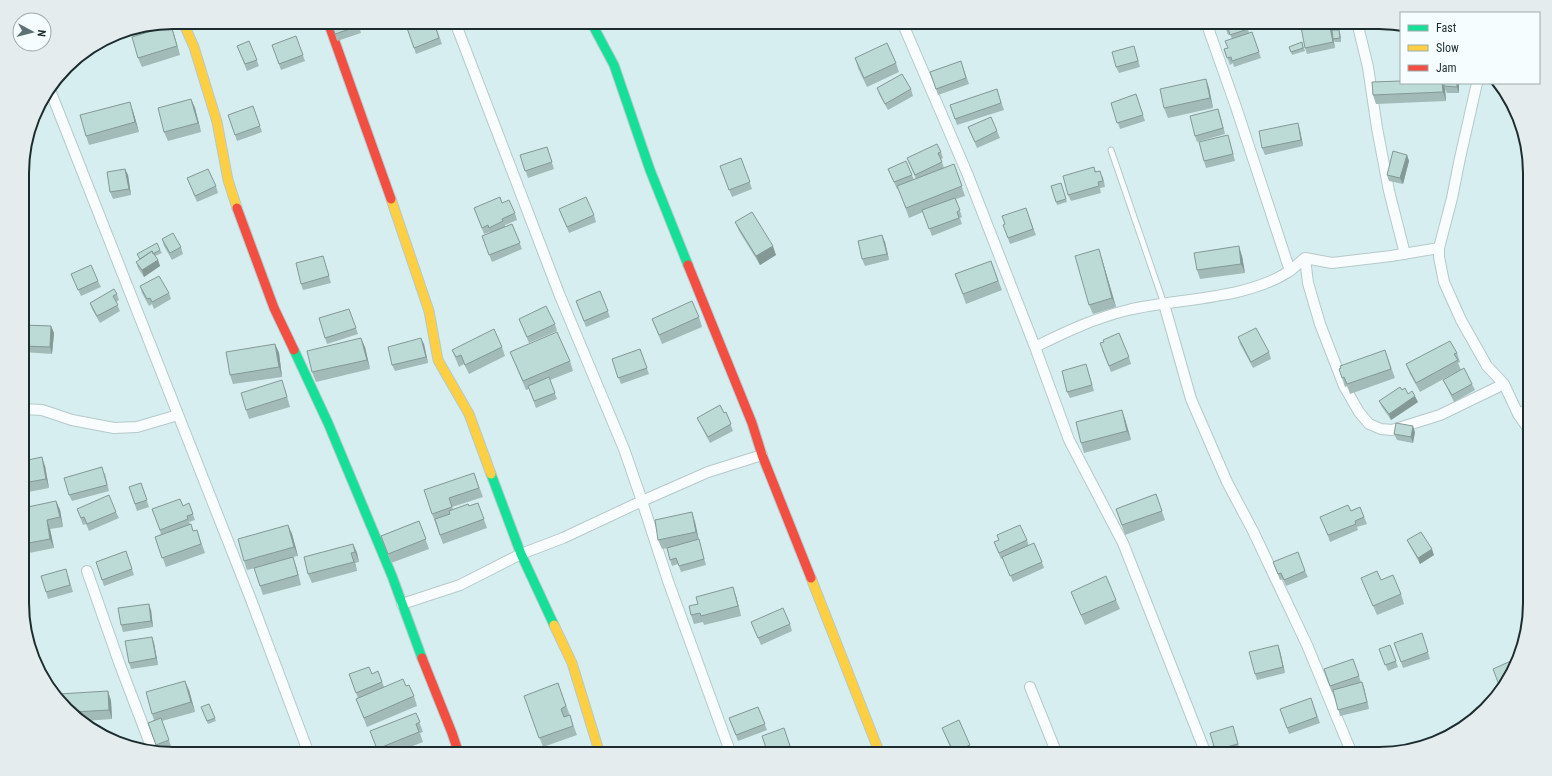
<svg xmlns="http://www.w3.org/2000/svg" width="1552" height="776" font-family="'Roboto Condensed',sans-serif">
  <rect width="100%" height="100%" fill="#d6eef0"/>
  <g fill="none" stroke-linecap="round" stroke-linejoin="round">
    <g stroke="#b6c9ca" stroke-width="7">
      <path id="lane" d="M1111,150l53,154"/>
    </g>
    <g stroke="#b6c9ca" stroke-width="12">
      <path id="street" d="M455,22l105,274 64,153 18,52 66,-29 54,-17
        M902,22l65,151 68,174c30,-15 60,-29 93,-37 50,-12 120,-10 163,-40 5,-4 9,-8 14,-12l27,5 59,-7 48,-8
        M1206,22l30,85 54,164
        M1357,22l11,45 9,61 12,63 16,63
        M1477,83l-17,75 -8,40 -13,50v9l5,25 17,38 26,46 17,18 14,30 12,17
        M50,90l200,507 59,157
        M1305,258l3,25 12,41 24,62 15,26 10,12 12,5 11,1 48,-15 64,-31
        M1164,304l27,95 36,83 26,49 54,114 45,109
        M1035,347l34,93 54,103 83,211
        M23,409l19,1 30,10 42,8 23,-1 41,-12
        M1518,414l11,-5
        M87,571l33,94 32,84
        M402,604l58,-19 61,-31 42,-16 79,-37 26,80 63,173
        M1030,687l27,67"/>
    </g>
    <g stroke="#b6c9ca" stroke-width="11">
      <path id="fast" d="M591,22l23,43 36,105 38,95
        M294,350l34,73 64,153 30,82
        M491,474l30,80 33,71"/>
    </g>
    <g stroke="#b6c9ca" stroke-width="11">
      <path id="slow" d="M183,22l11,25 23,75 11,58 9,28
        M391,199l38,112 9,49 31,54 22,60
        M811,578l69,176
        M554,625l18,38 28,91"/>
    </g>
    <g stroke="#b6c9ca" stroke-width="11">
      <path id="jam" d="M328,22l63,177
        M237,208l37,100 20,42
        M688,265l64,158 10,32 49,123
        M422,658l30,75 7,21"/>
    </g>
    <use href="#lane" stroke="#f9fcfd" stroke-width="5"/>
    <use href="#street" stroke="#f9fcfd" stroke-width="10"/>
    <use href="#fast" stroke="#16e098" stroke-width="9"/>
    <use href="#slow" stroke="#ffcf43" stroke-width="9"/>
    <use href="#jam" stroke="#f24e42" stroke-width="9"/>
  </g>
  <path fill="#a2bbb8" d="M267,22h23l-19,8z
    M331,22h27l3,11 -24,8z
    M434,22l8,22 -26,10 -9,-26z
    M1246,22l3,11 3,-1 9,26 -27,9 -1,-4 -3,2 -6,-16 4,-1 4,-9 -2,-5 -2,1 -4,-11z
    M1329,22l2,5 4,21 -28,6 -2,-6z
    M171,25l9,30 -38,12 -4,-9z
    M1340,33l1,9h-6l-2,-3z
    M296,36l9,25 -24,9 -9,-25z
    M249,41l10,25 -12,5 -10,-25z
    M1302,42l3,9 -13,4 -3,-8z
    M1136,52l4,15 -21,6 -3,-6z
    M855,58l41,5 3,9 -32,15 -9,-19z
    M961,61l8,23 -31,11 -8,-23z
    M1206,79l3,9 4,20 -45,10 -4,-10z
    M1444,83h15v10h-12l-2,-4 1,12 -70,3 -3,-9 71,-9z
    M877,88l34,1 2,7 -25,14 -9,-16z
    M997,89l7,21 -47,15 -7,-20z
    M1136,94l9,27 -25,8 -9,-26z
    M191,99l4,9 6,24 -33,9 -4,-9z
    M253,106l9,26 -25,9 -9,-26z
    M1218,109l7,25 -28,8 -2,-6z
    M133,111l6,21 -50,13 -3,-9z
    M968,127l29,4 3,7 -23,10z
    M1300,130l3,16 -38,9 -3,-7z
    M1230,141l5,20 -29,7 -2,-7z
    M547,147l7,22 -26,9 -8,-23z
    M941,152l2,6 -2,1 3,9 10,-4 11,32 -9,3 6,18 -2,1 2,6 -30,12 -9,-24 -14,6 -11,-30 -1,1 -9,-20 24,6 2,5 2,-1 -9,-21z
    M1407,155l2,6 -6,23 -14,-3 -2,-6z
    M741,158l11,31 -20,8 -12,-31z
    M1094,167l2,5 7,5 2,10 -5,1 1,5 -30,8 -3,-6z
    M125,169l3,6 3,20 -18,4 -3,-7z
    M187,178l29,8 2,7 -21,9z
    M1061,183l6,19 -10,3 -6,-19z
    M502,203l13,10 2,7 -12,5v2l7,-3 10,25 -30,13 -10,-26 8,-3v-1l-6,2 -10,-26z
    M1026,208l10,27 -26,9 -7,-19z
    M559,209l35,6 2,7 -27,11z
    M735,222l41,33 -16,10 -21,-34z
    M162,239l19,8 2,7 -11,6 -8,-14z
    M885,242l4,18 -24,6 -3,-7z
    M160,250l2,3 -7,3 3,4 2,6 -16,11 -6,-9 -2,-6 4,-2 -3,-6z
    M323,256l8,27 -28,7 -2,-6z
    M1242,256l3,17 -45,6 -3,-9z
    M1102,259l14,48 -23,7 -4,-9z
    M991,261l11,29 -36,14 -11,-30z
    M71,274l27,7 3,6 -20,9z
    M140,286l29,7 2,6 -17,10 -2,-5 -3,2 -7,-13z
    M600,291l10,26 -24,10 -10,-26z
    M117,294l2,6 -3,2 4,9 -20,12 -8,-14 -2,-6z
    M349,309l9,25 -31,10 -2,-6z
    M699,317l3,10 -40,17 -10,-25z
    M519,319l36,5 2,7 -28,12z
    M23,325l28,1 3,7 -2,21 -29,-2z
    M1238,337l31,15 2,7 -18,9 -13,-24z
    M275,344l4,9 3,24 -49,7 -3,-9z
    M424,344l4,19 -33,8 -3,-6z
    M365,347l5,22 -54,13 -4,-10z
    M502,347l3,9 -36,18 -5,-10 -5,3 -7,-17z
    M640,349l9,25 -28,10 -9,-25z
    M1102,350l27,7 2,7 -20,8z
    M1385,350l10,28 -45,16 -3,-8 -2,1 -3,-9z
    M510,352l60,9 3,10 -23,9 7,19 -21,9 -7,-19 -3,1z
    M1457,353l3,9 -2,1 3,7 11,14 3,6 -21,12 -11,-22 15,-9 -38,21 -10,-18 -4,-10z
    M1088,370l6,21 -24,7 -3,-6z
    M285,389l5,18 -41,12 -3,-9z
    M1402,390l6,4 10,8 -27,18 -9,-13 -3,-6z
    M726,412l7,19 -23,12 -10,-19 -3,-6z
    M1125,419l6,21 -47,13 -3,-10z
    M1415,432l-2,11 -16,-3 -3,-6z
    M23,461l22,5 4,22 -26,5z
    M105,473l4,18 -37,10 -3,-6z
    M474,473l9,24 -31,10 1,2 16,-3 9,-3 9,25 -44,16 -11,-30z
    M141,483l8,24 -12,4 -8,-24z
    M1156,494l9,26 -40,15 -9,-26z
    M56,501l4,9 3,17 -13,2 4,19 -30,6 -1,-3v-43z
    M189,503l6,17 -6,2 4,9 4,-1 8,23 -39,14 -11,-30 6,-3 -9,-25 31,-3z
    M1360,507l7,17 -10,3 1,3 -28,12 -7,-19z
    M77,509l39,3 3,6 -30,13 -3,-7 -3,1z
    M419,521l10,28 -38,14 -10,-27z
    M695,522l4,19 7,24 -25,7 -3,-8 -6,2 -2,-6 -2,-12 -6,1 -4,-9z
    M288,525l4,9 6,22 -5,1 3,9 5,19 -38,10 -3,-9 -5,-18 -8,2 -3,-9z
    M997,535l30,5 2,6 13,16 2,6 -31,14 -10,-24 -2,1 -7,-17 5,-2z
    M1407,540l27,15 -14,9 -10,-18z
    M353,544l4,9 2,9 -4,1 2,8 -45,12 -4,-9z
    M126,551l8,24 -30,11 -8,-24z
    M1273,562l32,9 3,6 -22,9 -3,-7 -3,1z
    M68,575l5,17 -25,7 -2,-7z
    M1361,578l20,2 20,14 3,10 -27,11z
    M1071,592l45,8 4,9 -35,16z
    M736,596l5,20 -37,9 -1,-3 -9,2 -3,-9z
    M151,610l2,17 -30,5 -2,-7z
    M751,622l39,2 2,7 -31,14z
    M1422,633l8,26 -27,9 -9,-25z
    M152,637l2,6 4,22 -27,4 -2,-6z
    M1278,645l2,6 5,22 -28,7 -2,-6z
    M1390,645l8,22 -10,4 -9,-22z
    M1353,659l8,23h1l2,6 5,21 -29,7 -6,-24h-2l-8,-23z
    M378,671l6,16 22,-1 8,10 3,10 -50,21 -11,-28 2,-1 -9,-24h23z
    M558,683l19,52 -34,12 -19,-51z
    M189,690l6,22 -33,9 9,25 -12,5h-1l-10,-28 6,-3 -2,-6z
    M108,691l3,10 1,18 -27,2 -26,-21z
    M1311,698l9,25 -31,11 -9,-25z
    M209,704l7,17 -8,3 -7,-17z
    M758,707l9,23 -29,11 -9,-23z
    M416,713l7,19 -3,1 3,9 -31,12h-13l-9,-23z
    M1233,726l7,24 -13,4h-10l-2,-4z
    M784,728l9,26h-25z
    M942,728l28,17 3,6 -5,3h-15z"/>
  <path fill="#849996" d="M1329,22l2,5 4,21 -2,-6z
    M171,25l3,9 6,21 -3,-9z
    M1339,30l1,3 1,9 -1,-4z
    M1206,79l3,9 4,20 -3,-10z
    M1442,83h1l2,6 1,12 -3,-9z
    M1457,83h2v10l-2,-6z
    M191,99l4,9 6,24 -3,-9z
    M130,102l3,9 6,21 -4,-10z
    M1218,109l2,6 5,19 -2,-6z
    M1298,123l2,7 3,16 -2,-6z
    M1407,155l2,6 -6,23 -3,-6z
    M125,169l3,6 3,20 -2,-6z
    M882,235l3,7 4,18 -2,-6z
    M773,246l3,9 -16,10 -4,-9z
    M1239,246l3,10 3,17 -4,-9z
    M1099,249l3,10 14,48 -4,-9z
    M158,260l2,6 -16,11 -2,-7z
    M51,326l3,7 -2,21 -2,-7z
    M361,338l4,9 5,22 -3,-9z
    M421,338l3,6 4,19 -2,-6z
    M275,344l4,9 3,24 -3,-10z
    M1415,396l3,6 -27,18 -2,-6z
    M1122,410l3,9 6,21 -4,-9z
    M1413,426l2,6 -2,11 -2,-6z
    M42,457l3,9 4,22 -3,-9z
    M56,501l4,9 3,17 -3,-10z
    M692,512l3,10 4,19 7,24 -10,-33z
    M47,520l3,9 4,19 -4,-9z
    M288,525l4,9 6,22 -4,-9z
    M353,544l4,9 2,9 -4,-10z
    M1432,549l2,6 -14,9 -2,-6z
    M351,553l4,10 2,8z
    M293,557l3,9 5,19 -3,-10z
    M733,587l3,9 5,20 -3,-10z
    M149,604l2,6 2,17 -2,-6z
    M152,637l2,6 4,22 -2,-7z
    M1278,645l2,6 5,22 -2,-6z
    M185,681l4,9 6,22 -4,-10z
    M1362,682l2,6 5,21 -2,-7z
    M108,691l3,10 1,18 -3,-9z"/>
  <path fill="#bcdad6" stroke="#849996" d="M331,22h26l2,4 -24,8z
    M421,22h13l5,16 -25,10 -7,-20z
    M1229,22h17l2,7 -18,6 -2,-7 -2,1 -2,-5z
    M1322,22h7l4,20 -28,6 -4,-21z
    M171,25l6,21 -39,12 -6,-21z
    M1332,30h7l1,8 -7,1z
    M1252,32l7,20 -27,9 -1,-4 -4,1 -3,-9 4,-1 -3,-7z
    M296,36l7,19 -24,9 -7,-19z
    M249,41l8,19 -12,4 -8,-18z
    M1302,42l1,6 -12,4 -2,-5z
    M887,43l9,20 -32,15 -9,-20z
    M1134,46l4,15 -22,6 -4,-15z
    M961,61l5,17 -30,11 -6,-17z
    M902,74l9,15 -26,15 -8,-16z
    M1206,79l4,19 -46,10 -4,-19z
    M1401,81v2h41l1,9 -70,3 -1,-13z
    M1444,83h13v4l-13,-1z
    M997,89l4,14 -46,16 -5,-14z
    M1136,94l7,21 -26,8 -6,-20z
    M191,99l7,24 -34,9 -6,-24z
    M130,102l5,20 -49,14 -6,-21z
    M253,106l7,20 -25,9 -7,-20z
    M1218,109l5,19 -28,8 -5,-20z
    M991,117l6,14 -22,11 -7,-15z
    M1298,123l3,17 -39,8 -3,-17z
    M1228,135l5,19 -29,7 -5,-19z
    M937,144l4,8 -3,1 4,9 -27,13 -8,-17z
    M547,147l5,15 -27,9 -5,-16z
    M1393,151l14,4 -7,23 -13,-3z
    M741,158l9,24 -21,8 -9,-24z
    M906,161l6,14 -18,7 -6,-13z
    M954,164l8,22 -56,22 -9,-22z
    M1094,167l1,5 5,-1 3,10 -5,1 1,4 -31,9 -5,-19z
    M125,169l4,20 -19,3 -3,-20z
    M208,169l8,17 -21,10 -8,-18z
    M1061,183l5,16 -10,3 -5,-16z
    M500,197l2,6 7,-3 6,13 -13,6 1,2 -14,7 -1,-3 -6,3 -8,-20z
    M586,197l8,18 -27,12 -8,-18z
    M955,198l5,12 -3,2 2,6 -30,11 -7,-19z
    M1026,208l7,21 -25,9 -5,-13 2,-1 -3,-8z
    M752,212l21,34 -17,10 -21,-34z
    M512,224l8,19 -31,12 -7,-19z
    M173,233l8,14 -11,6 -8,-14z
    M882,235l5,19 -25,5 -4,-18z
    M157,243l3,7 -7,4 -1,-3 -12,8 -3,-5z
    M1239,246l2,18 -44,6 -3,-17z
    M1099,249l13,49 -23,7 -14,-49z
    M152,251l6,9 -16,10 -6,-8z
    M323,256l6,20 -28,8 -5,-21z
    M991,261l7,20 -35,13 -8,-20z
    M91,265l7,16 -20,9 -7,-16z
    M159,276l10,17 -17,9 -2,-4 -3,1 -7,-13z
    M114,289l3,5 -4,2 5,9 -21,11 -7,-13z
    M600,291l8,20 -24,10 -8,-20z
    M692,301l7,16 -40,18 -7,-16z
    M546,306l9,18 -28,13 -8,-18z
    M349,309l7,19 -31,10 -6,-20z
    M23,325l28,1 -1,21 -27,-1z
    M1256,328l13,24 -18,10 -13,-25z
    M494,329l8,18 -37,18 -4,-10 -5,2 -4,-7z
    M557,332l13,29 -47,20 -13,-29z
    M1119,333l10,24 -20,9 -9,-23 4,-1 -1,-2z
    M361,338l6,22 -55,12 -5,-21z
    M421,338l5,19 -34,8 -4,-18z
    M1450,341l7,12 -3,1 4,6 -42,23 -10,-19z
    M275,344l4,23 -49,8 -4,-23z
    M640,349l7,19 -29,10 -6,-19z
    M1385,350l6,19 -44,15 -3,-7 -2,1 -3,-9 2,-1 -1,-2z
    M1086,364l6,21 -25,7 -5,-21z
    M1464,368l8,16 -20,11 -9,-15z
    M549,377l6,16 -21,8 -6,-15z
    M282,380l5,17 -41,13 -5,-17z
    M1400,387l2,3 3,-2 3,6 4,-3 3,5 -26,18 -10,-13z
    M720,405l4,8 2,-1 5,12 -23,13 -11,-19z
    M1122,410l5,21 -46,12 -5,-21z
    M1396,423l17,3 -2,11 -17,-3z
    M42,457l4,22 -23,4v-22z
    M102,467l5,18 -38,10 -5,-17z
    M474,473l5,15 -30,10 3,9 -20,7 -8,-24z
    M141,483l6,17 -12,4 -6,-17z
    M1156,494l6,17 -40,14 -6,-16z
    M109,495l7,17 -29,12 -3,-7 -3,1 -4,-9z
    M180,499l3,7 6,-3 4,11 -6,2 1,3 -28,11 -8,-21z
    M56,501l4,16 -13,3 3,19 -27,5v-36z
    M478,503l6,16 -44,16 -5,-16 15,-5 -1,-3 19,-7 1,2z
    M1348,505l3,6 9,-4 4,10 -9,4 1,3 -28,11 -8,-18z
    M692,512l4,20 -38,8 -3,-20z
    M419,521l7,18 -38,15 -7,-18z
    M191,524l2,7 4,-1 4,14 -39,14 -7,-21z
    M288,525l6,22 -50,14 -6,-22z
    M1020,525l7,15 -28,13 -5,-11 5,-2 -2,-5z
    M1421,532l11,17 -14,9 -11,-18z
    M699,539l5,20 -25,7 -3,-8 -6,2 -3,-12z
    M1034,543l8,19 -32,14 -8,-19z
    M353,544l2,8 -4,1 3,9 -46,12 -4,-17z
    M126,551l6,18 -30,11 -6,-18z
    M1298,552l7,19 -21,9 -3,-7 -3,1 -5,-12z
    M293,557l5,18 -38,11 -6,-18z
    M66,569l4,16 -24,7 -5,-16z
    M1377,571l4,9 12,-5 8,19 -28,12 -12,-28z
    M1106,576l10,24 -35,15 -10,-23z
    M733,587l5,19 -37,10 -1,-3 -9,2 -2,-9 9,-2 -2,-7z
    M149,604l2,17 -30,4 -3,-17z
    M783,608l7,16 -32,14 -7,-16z
    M1422,633l6,19 -27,10 -7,-19z
    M152,637l4,21 -27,5 -4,-22z
    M1278,645l5,22 -28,7 -6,-22z
    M1390,645l6,16 -11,4 -6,-16z
    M1353,659l6,17 -29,10 -6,-17z
    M1511,661l4,9 -14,20 -8,-21z
    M369,667l3,7 6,-3 4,11 -26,11 -7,-19z
    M403,679l3,7 3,-1 5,11 -50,22 -8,-19z
    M185,681l6,21 -39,12 -6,-22z
    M1362,682l5,20 -29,8 -5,-20z
    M558,683l8,23 -5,3 3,8 6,-2 3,11 -34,12 -15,-42z
    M108,691l1,19 -35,2 -15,-12v-6z
    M1311,698l6,19 -30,11 -7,-19z
    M209,704l6,14 -8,3 -6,-14z
    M758,707l7,17 -29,11 -7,-17z
    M416,713l4,9 -4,2 3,8 -42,17 -7,-18z
    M161,718l8,22 -13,5 -8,-22z
    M959,720l11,25 -13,6 -1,-4 -4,2 -10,-21z
    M1233,726l5,18 -23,6 -5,-17z
    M784,728l7,21 -12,5h-11l-6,-18z
    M198,747l3,7h-20z
    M792,752l1,2h-5z"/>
  <path d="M0 0H1552V776H0ZM173 29H1379A144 144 0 0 1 1523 173V603A144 144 0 0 1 1379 747H173A144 144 0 0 1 29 603V173A144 144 0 0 1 173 29Z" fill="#e4eced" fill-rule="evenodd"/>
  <path fill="none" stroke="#1d2d2f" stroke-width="2" d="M173 29H1379A144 144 0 0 1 1523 173V603A144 144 0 0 1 1379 747H173A144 144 0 0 1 29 603V173A144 144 0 0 1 173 29Z"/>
  <rect x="1400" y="12" width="140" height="72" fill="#f5fdfe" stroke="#9faaab"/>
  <rect x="1408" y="25" width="20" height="6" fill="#16e098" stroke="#9faaab"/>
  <text x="1436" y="32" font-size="12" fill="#1d2d2f">Fast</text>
  <rect x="1408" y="45" width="20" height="6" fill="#ffcf43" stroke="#9faaab"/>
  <text x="1436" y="52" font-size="12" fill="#1d2d2f">Slow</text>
  <rect x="1408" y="65" width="20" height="6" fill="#f24e42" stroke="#9faaab"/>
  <text x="1436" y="72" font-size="12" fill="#1d2d2f">Jam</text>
  <g transform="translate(32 32) rotate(97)"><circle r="19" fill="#f5fdfe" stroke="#9faaab"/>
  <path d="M0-3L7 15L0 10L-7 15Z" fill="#5e7173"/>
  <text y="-6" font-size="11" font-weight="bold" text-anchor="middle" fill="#1d2d2f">N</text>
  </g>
</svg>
